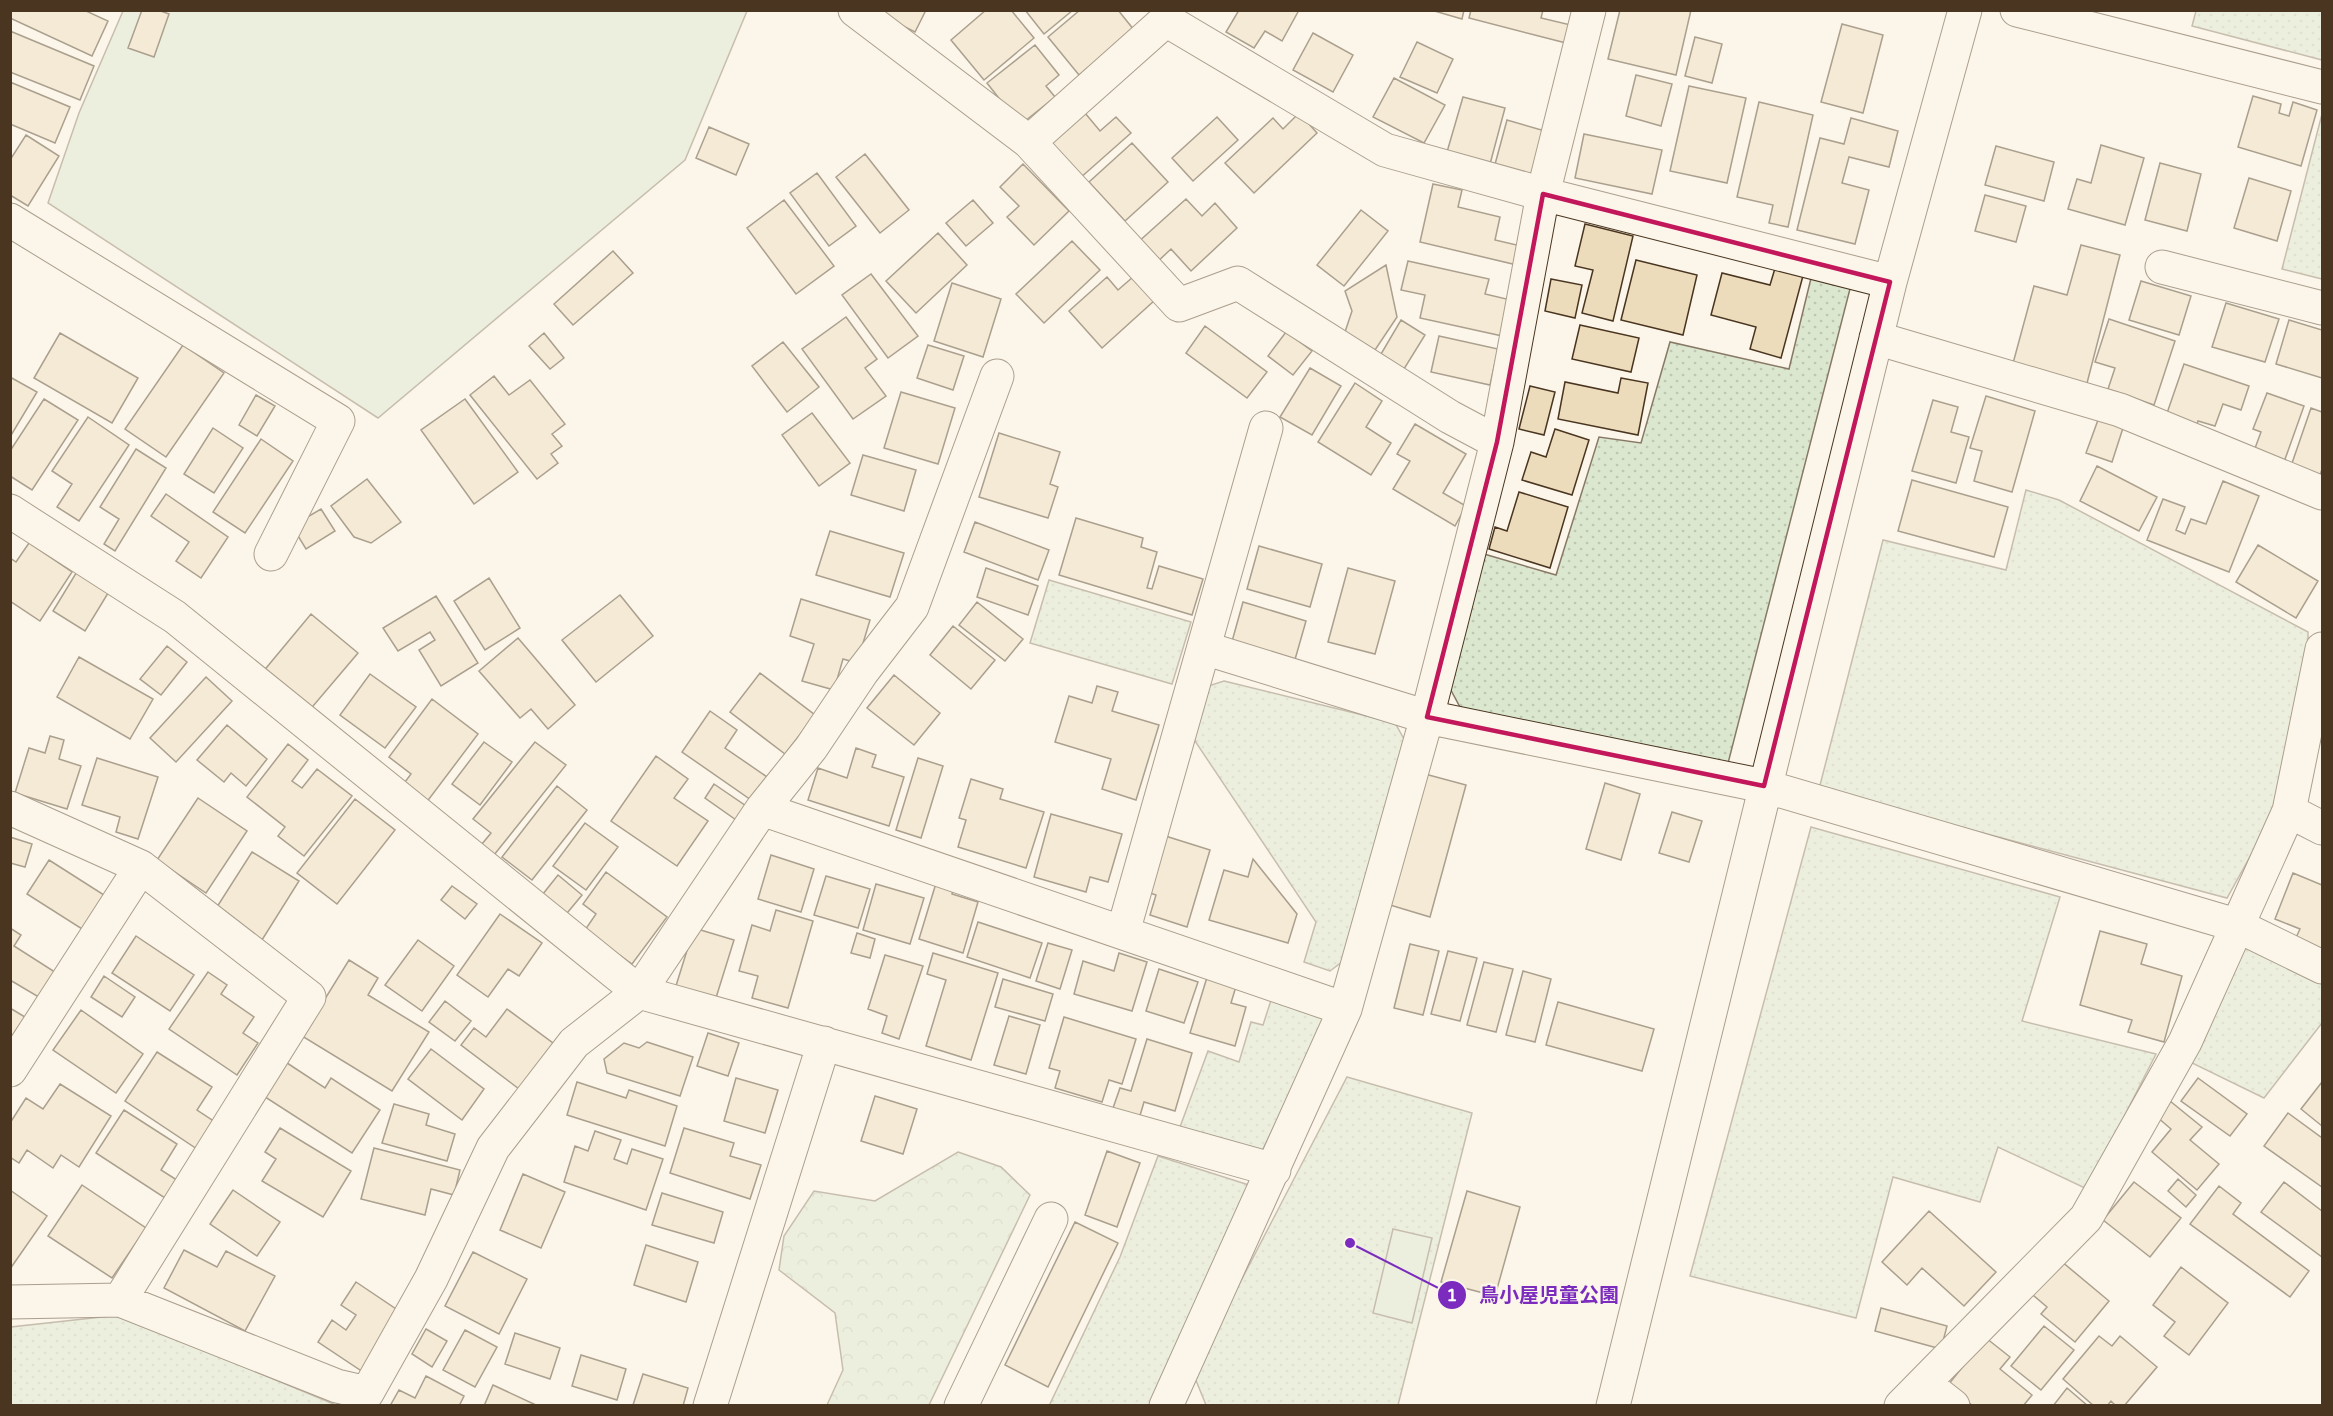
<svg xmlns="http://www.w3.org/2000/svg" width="2333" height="1416" font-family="'Varela Round','Noto Sans JP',sans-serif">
  <defs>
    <pattern id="green-dots" width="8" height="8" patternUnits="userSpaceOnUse" patternTransform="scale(1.5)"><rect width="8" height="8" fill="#dce7d0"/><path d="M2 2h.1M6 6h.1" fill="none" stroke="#bec7b2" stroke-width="1.8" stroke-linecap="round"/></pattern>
    <pattern id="forest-crowns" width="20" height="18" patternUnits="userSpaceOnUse" patternTransform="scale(1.5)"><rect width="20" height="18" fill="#dce7d0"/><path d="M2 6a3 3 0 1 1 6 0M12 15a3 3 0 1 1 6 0" fill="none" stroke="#bec7b2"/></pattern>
  </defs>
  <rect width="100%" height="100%" fill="#fbf6e9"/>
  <path fill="url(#green-dots)" stroke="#887966" stroke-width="1.5" d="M2196,11h126v49l-130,-34z
    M2322,114v165l-40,-10z
    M1812,274l39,11 -125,486 -266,-64 -14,-26 38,-127 72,21 43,-138 42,6 29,-101 119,27z
    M2026,490l33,10 249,132v58l-31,118 -50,90 -408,-109 64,-249 123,30z
    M1049,580l142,42 -19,62 -142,-41z
    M1224,681l171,42 14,25 -62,210 -17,13 -26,-9 12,-40 -127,-190 13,-44z
    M1811,827l249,70 -38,124 134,33 -69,135 -89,-42 -18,55 -87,-25 -37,141 -166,-42z
    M2244,946l78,36v41l-58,75 -74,-36z
    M1273,994l54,25 -65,132 -82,-24 28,-76 31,11 12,-40 12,3z
    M1347,1077l125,36 -74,292h-192l-13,-32z
    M1158,1156l94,30 -101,219 -102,1 71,-149z
    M120,1315l216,90 -325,1v-79z"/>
  <path fill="url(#forest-crowns)" stroke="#887966" stroke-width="1.5" d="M958,1152l43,15 29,28 -101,210h-102l16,-35 -8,-57 -56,-43 5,-34 30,-45 61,10z"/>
  <path fill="#dce7d0" stroke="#887966" stroke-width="1.5" d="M123,11h624l-62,149 -307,258 -330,-215 31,-90z
    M1393,1229l39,9 -20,85 -39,-10z"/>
  <path fill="#ecdcbc" stroke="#4a3520" stroke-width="1.5" d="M10,10h74l24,11 -16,35 -82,-38z
    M142,10h16l11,4 -15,43 -26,-9z
    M881,10h45l-11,22 -36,-18z
    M986,10h25l23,28 -50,42 -33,-40z
    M1025,10h48l-29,24z
    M1080,10h38l16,20 -55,45 -31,-38z
    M1239,10h60l-17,31 -17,-10 -11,17 -28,-16z
    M1431,10h33l-2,9z
    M1471,10h72l-2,8 34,8 -5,18 -101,-26z
    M1620,10h71l-15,65 -68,-16z
    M1842,24l41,11 -20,78 -42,-11z
    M10,31l84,35 -14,34 -70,-28z
    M1313,33l40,22 -20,37 -40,-22z
    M1695,37l27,7 -10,39 -27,-7z
    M1417,42l36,17 -16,34 -37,-16z
    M1035,45l24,30 -13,11 9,11 -35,28 -33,-42z
    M1636,75l36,9 -11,42 -35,-10z
    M1394,78l51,27 -21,38 -51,-26z
    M10,82l60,25 -15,36 -45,-19z
    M1689,86l57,12 -19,85 -57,-12z
    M2253,96l28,8 -2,9 10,3 4,-14 24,8 -16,56 -63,-19z
    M1463,97l42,11 -15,56 -43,-12z
    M1759,102l54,13 -25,112 -19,-4 4,-18 -36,-8z
    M1080,107l20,24 16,-14 15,16 -52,46 -36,-41z
    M1299,113l18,20 -63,60 -29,-30 48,-45 10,11z
    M1217,117l21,23 -45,41 -21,-23z
    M1851,118l47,13 -9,36 -40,-10 -7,26 27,7 -14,54 -58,-14 23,-92 24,6z
    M1507,120l38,11 -13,47 -38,-10z
    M709,127l40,17 -13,31 -40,-17z
    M1584,134l78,16 -10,44 -77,-16z
    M26,135l33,21 -31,50 -18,-11v-35z
    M1132,143l36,39 -43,39 -36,-39z
    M2101,145l43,13 -19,67 -57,-16 9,-30 14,4z
    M1996,146l58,16 -10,39 -59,-16z
    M865,154l44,56 -29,23 -44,-56z
    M2160,163l41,11 -14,57 -42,-11z
    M1023,164l46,47 -35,34 -27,-28 12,-11 -19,-19z
    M817,173l39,53 -27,20 -39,-53z
    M2249,178l42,13 -14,50 -43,-13z
    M1433,184l29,6 -4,17 42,10 -5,23 26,6 -4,19 -97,-23z
    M1985,195l41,11 -10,36 -41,-11z
    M1186,199l16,17 13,-13 22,25 -46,43 -20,-22 -16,15 -19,-20z
    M784,200l50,66 -38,28 -49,-66z
    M973,200l20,23 -27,23 -20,-23z
    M1361,210l27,21 -44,55 -27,-21z
    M1585,224l48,12 -20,85 -31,-8 11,-43 -18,-4z
    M938,233l29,32 -51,48 -30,-32z
    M1072,241l28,29 -56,53 -28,-29z
    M2081,245l39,10 -34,132 -74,-20 22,-81 33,9z
    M613,251l20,22 -60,52 -19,-21z
    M1636,260l61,15 -14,60 -62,-15z
    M1408,261l81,18 -4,15 30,7 -8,36 -87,-19 5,-23 -24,-5z
    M1386,265l11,52 -22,33 -30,-18 7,-21 -7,-20z
    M1776,265l28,7 -23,86 -31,-9 6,-22 -45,-12 11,-42 48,12z
    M871,274l47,62 -30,22 -46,-63z
    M1107,277l11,13 15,-13 22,23 -53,48 -33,-37z
    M1551,279l31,6 -7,33 -30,-7z
    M2141,281l50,15 -12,39 -50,-15z
    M952,283l49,16 -18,58 -49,-16z
    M2226,303l53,16 -14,43 -53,-15z
    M846,317l31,42 -12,9 21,28 -33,23 -51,-70z
    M2109,319l66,22 -21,64 -46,-16 7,-21 -20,-6z
    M1401,320l24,15 -21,34 -23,-15z
    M2289,320l33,10v48l-46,-14z
    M1580,325l59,13 -8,34 -59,-13z
    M1205,326l62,46 -20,26 -61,-45z
    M1286,332l26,19 -19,24 -25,-19z
    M60,333l78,45 -26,45 -78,-45z
    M544,333l20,25 -14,11 -21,-23z
    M1439,336l59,13 -8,36 -59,-13z
    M783,342l36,45 -32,25 -35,-46z
    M183,345l41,28 -58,84 -41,-28z
    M928,345l36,11 -11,34 -36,-12z
    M2184,364l65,22 -8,24 -18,-6 -8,22 -17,-5 -2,6 -30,-11z
    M1310,368l31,18 -29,49 -32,-18z
    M494,376l15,19 21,-15 35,44 -13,10 10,12 -11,8 7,9 -21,16 -67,-84z
    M10,377l27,15 -27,45z
    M1621,378l27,5 -10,52 -80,-16 7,-37 53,11z
    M1355,383l27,18 -16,26 25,16 -20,32 -53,-33z
    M1530,386l25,6 -11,43 -25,-6z
    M901,392l54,16 -17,56 -54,-16z
    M2267,393l37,13 -20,56 -30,-11 7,-19 -8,-3z
    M256,395l19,11 -18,30 -18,-11z
    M1986,396l49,15 -23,81 -38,-11 8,-30 -12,-3z
    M44,399l34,21 -46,70 -22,-14v-25z
    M465,399l53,73 -44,32 -53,-74z
    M1933,400l25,7 -7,25 18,5 -13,46 -44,-12z
    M2311,408l11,4v57l-3,10 -29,-10z
    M812,413l38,50 -31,23 -37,-51z
    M88,417l41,28 -50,76 -22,-14 15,-23 -20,-13z
    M2098,420l25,8 -11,34 -26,-9z
    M1415,424l51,30 -23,39 23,13 -11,20 -62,-37 17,-28 -13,-7z
    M213,428l30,20 -29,45 -30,-19z
    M1555,429l34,11 -17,55 -50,-15 9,-28 15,5z
    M999,433l61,19 -10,32 8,3 -10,31 -69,-21z
    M261,439l32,22 -48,72 -32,-21z
    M136,449l30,19 -51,83 -11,-7 15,-25 -19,-12z
    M863,455l53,15 -12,41 -53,-16z
    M2097,466l60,31 -18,34 -59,-30z
    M367,479l34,43 -30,21 -17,-6 -23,-31z
    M1912,480l96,27 -14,50 -96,-26z
    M2223,481l36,15 -30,76 -82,-32 16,-41 22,8 -9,23 9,4 6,-15 15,5z
    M1519,492l49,15 -18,61 -61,-19 6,-22 12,4z
    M166,494l62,43 -27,41 -25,-17 13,-19 -38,-26z
    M321,509l14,22 -29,18 -14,-23z
    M1076,518l67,20 -2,9 16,5 -10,36 5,1 7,-23 44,13 -11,36 -133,-40z
    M975,522l74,28 -11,30 -74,-28z
    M830,531l74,22 -14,44 -74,-22z
    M29,543l43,29 -32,49 -30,-20v-43l6,4z
    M2258,545l60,36 -22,37 -60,-36z
    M1259,546l63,18 -12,43 -63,-18z
    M81,565l32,20 -28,46 -32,-20z
    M986,568l52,18 -10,29 -51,-18z
    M1348,568l47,13 -20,73 -47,-12z
    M489,578l31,50 -35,22 -31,-49z
    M620,595l33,41 -57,46 -34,-42z
    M436,596l42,67 -37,23 -22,-36 16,-10 -5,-8 -32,19 -15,-23z
    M801,599l69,21 -13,43 -14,-4 -9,31 -32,-9 12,-37 -24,-8z
    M977,602l46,37 -18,22 -46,-36z
    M1243,602l63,19 -12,42 -63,-18z
    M311,614l47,39 -50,59 -46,-39z
    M953,626l42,34 -24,29 -41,-34z
    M518,638l57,67 -27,24 -17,-20 -11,9 -41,-47z
    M167,646l20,16 -26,33 -21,-16z
    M79,657l74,42 -23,40 -73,-42z
    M760,673l55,42 -30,39 -55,-42z
    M370,674l46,33 -31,41 -45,-33z
    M894,675l46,38 -26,32 -47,-37z
    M206,677l26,24 -56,61 -26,-24z
    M1097,686l21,6 -6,19 47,14 -23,75 -34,-11 9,-30 -56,-17 14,-46 23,7z
    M432,699l46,35 -52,69 -24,-17 9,-12 -22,-17z
    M710,711l27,19 -12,18 45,31 -16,23 -72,-50z
    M227,725l40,34 -21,27 -15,-13 -7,9 -27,-22z
    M50,736l14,4 -5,19 22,7 -14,43 -52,-16 14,-45 16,5z
    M484,742l28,20 -32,43 -28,-21z
    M535,742l31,23 -76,95 -13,-10 14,-17 -18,-14z
    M288,744l20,16 -16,21 10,7 15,-19 35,27 -48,60 -26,-20 7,-9 -38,-30z
    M856,748l20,7 -4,12 32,10 -15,49 -81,-26 10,-32 29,10z
    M656,756l32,23 -14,19 34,23 -31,45 -66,-45z
    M97,758l61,19 -20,62 -22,-7 4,-15 -38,-12z
    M918,758l25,8 -22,72 -25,-8z
    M1425,774l41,11 -36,132 -40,-12z
    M971,779l32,10 -3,10 44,13 -18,56 -68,-21 8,-27 -7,-2z
    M1605,783l35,11 -19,66 -35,-11z
    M714,784l35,24 -10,14 -34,-24z
    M557,786l30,24 -55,70 -30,-23z
    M198,798l49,33 -41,62 -49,-33z
    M355,799l40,31 -58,74 -40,-31z
    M1672,812l30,9 -13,41 -30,-9z
    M1051,814l71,20 -14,48 -18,-5 -4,15 -52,-15z
    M585,823l33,24 -32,43 -33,-24z
    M1159,834l51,16 -23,77 -37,-12 6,-20 -15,-5z
    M10,837l22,7 -7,23 -15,-4z
    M252,852l47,29 -37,59 -47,-30z
    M771,855l43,14 -13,43 -43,-13z
    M1253,859l44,55 -9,29 -79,-23 15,-50 24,7z
    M49,860l55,35 -22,34 -55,-35z
    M606,872l61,45 -35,47 -47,-34 11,-16 -13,-10z
    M2293,873l29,12v71l-29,-12 7,-15 -25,-10z
    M558,875l24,20 -19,23 -24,-19z
    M826,876l44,13 -12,39 -44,-13z
    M937,880l17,5 -2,9 26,8 -15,51 -44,-14z
    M876,884l48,14 -14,46 -47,-14z
    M452,886l25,18 -12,15 -24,-19z
    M776,910l37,11 -25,87 -36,-10 6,-22 -19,-5 13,-46 18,6z
    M500,914l42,29 -23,33 -11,-7 -20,28 -31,-22z
    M978,922l64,21 -12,35 -63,-21z
    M10,928l11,7 -7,11 44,28 -16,25 -32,-19z
    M694,928l40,12 -19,61 -40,-12z
    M2100,931l47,13 -6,20 41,12 -18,66 -36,-10 4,-12 -52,-15z
    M857,933l18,6 -5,19 -19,-5z
    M136,936l58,39 -24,36 -58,-38z
    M418,940l36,26 -32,45 -37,-26z
    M1048,943l24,7 -12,39 -24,-8z
    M1410,944l29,7 -16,64 -29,-7z
    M1448,951l29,7 -17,63 -29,-7z
    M933,953l65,20 -27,87 -45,-14 20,-66 -19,-6z
    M1119,953l28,9 -15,49 -58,-17 9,-33 31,10z
    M885,955l38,11 -24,73 -17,-6 5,-17 -19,-7z
    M349,960l29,18 -10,17 61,37 -37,59 -90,-55z
    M1484,962l29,7 -17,63 -29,-7z
    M1159,969l39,13 -14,41 -38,-12z
    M1523,971l28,8 -16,63 -29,-7z
    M208,972l19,13 -6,9 33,23 -11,16 15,10 -21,32 -68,-46z
    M1208,974l29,9 -6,20 15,4 -11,39 -45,-13z
    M104,976l31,21 -13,20 -31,-20z
    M1003,979l50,15 -8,27 -50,-14z
    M445,1001l26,20 -16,20 -26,-19z
    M1558,1002l96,27 -12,42 -96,-26z
    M10,1008l15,9 -15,22z
    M507,1009l50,37 -34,46 -62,-47 13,-17 12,9z
    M81,1010l62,44 -27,39 -63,-43z
    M1009,1016l31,9 -14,49 -32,-9z
    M1064,1017l72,22 -14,45 -13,-4 -7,22 -47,-14 5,-17 -11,-3z
    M708,1033l31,10 -11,33 -31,-10z
    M1147,1039l45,14 -17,58 -31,-9 -5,17 -27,-8 8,-23 11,3z
    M647,1042l46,15 -13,39 -73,-23 -3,-14 20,-16 15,5z
    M431,1049l53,40 -22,31 -54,-41z
    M157,1052l55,35 -15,23 18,12 -18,27 -72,-48z
    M284,1061l41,27 6,-10 49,32 -28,43 -90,-58z
    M736,1078l42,12 -13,43 -41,-12z
    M2198,1078l49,36 -17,22 -49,-35z
    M577,1082l49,16 3,-8 48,16 -12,40 -98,-31z
    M2322,1082v44l-21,-17z
    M60,1084l51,32 -32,51 -18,-12 -8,13 -26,-18 -8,13 -9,-6v-34l16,-25 17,11z
    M875,1096l42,13 -14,45 -42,-13z
    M2170,1101l32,26 -12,13 29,24 -22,26 -45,-38 19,-23 -14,-12z
    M394,1104l35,10 -3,11 29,9 -8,27 -65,-18z
    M124,1110l53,34 -16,26 19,12 -12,18 -72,-47z
    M2288,1113l34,25v49l-58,-41z
    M280,1128l71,43 -28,46 -61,-36 14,-22 -11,-7z
    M684,1128l50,15 -4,13 31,9 -11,34 -80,-26z
    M595,1131l26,9 -7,19 13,5 5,-15 31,10 -17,51 -82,-28 11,-36 13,5z
    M374,1148l86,22 -6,25 -23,-6 -6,26 -64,-16z
    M1107,1151l33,12 -23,64 -32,-12z
    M523,1174l42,18 -24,56 -41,-18z
    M2178,1179l18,16 -10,12 -18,-16z
    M2134,1182l47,36 -31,39 -47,-37z
    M2284,1182l38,29v46l-61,-45z
    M82,1185l64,43 -34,50 -64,-42z
    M2219,1186l22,17 -8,11 76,57 -19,26 -100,-73z
    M10,1190l37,26 -37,53z
    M233,1190l47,32 -23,34 -47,-32z
    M1467,1191l53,16 -25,89 -54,-14z
    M662,1193l61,19 -9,31 -62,-18z
    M1929,1211l67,61 -32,34 -42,-38 -15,17 -25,-23z
    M1075,1222l43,21 -70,144 -43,-22z
    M646,1245l52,17 -12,40 -52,-17z
    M184,1250l33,17 9,-16 49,25 -30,55 -81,-43z
    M473,1252l54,27 -28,55 -54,-28z
    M2061,1261l48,40 -34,41 -34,-28 6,-7 -14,-12z
    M2181,1267l47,36 -39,52 -25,-19 11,-14 -22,-17z
    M356,1282l46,31 -39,59 -45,-30 14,-22 14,10 10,-15 -15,-10z
    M1881,1308l66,18 -6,23 -66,-18z
    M2044,1326l30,24 -33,40 -30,-24z
    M426,1329l21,12 -15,26 -20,-13z
    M465,1330l32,17 -22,40 -32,-17z
    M515,1333l45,15 -10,31 -45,-15z
    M2099,1336l13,10 8,-10 37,31 -33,39h-8l-5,-5 -4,5h-13l-31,-27z
    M1986,1338l24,19 -10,12 32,26 -9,11h-50l-25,-21z
    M581,1355l45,14 -9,31 -45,-14z
    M643,1374l45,14 -5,18 -50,-1z
    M426,1376l38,20 -5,10h-69l9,-16 16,8z
    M493,1385l43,20v1h-52z
    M2067,1388l21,18h-35z"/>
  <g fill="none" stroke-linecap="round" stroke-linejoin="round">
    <g stroke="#4a3520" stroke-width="35">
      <path id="minor" d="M855,10l174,132 150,163 59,-22 212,134 47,25
        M2017,10l305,77
        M1029,142l137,-122 219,130 158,44 347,88
        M10,220l328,201 -67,133
        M2162,267l160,41
        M1876,338l244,72 202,83
        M10,511l165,106 464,375 635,178
        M1204,648l223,69 337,69 472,139 86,42
        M10,808l131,59 168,130 -189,303
        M762,809l583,200
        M2289,811l33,17
        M1123,932l143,-504
        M10,1070l131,-203
        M10,1302l110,-2 217,86 30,7 64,-114 62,-131 81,-105 65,-51 123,-183 49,-61 51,-76 50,-65 85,-231
        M1925,1384l28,22
        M710,1406l114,-363
        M961,1406l90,-187
        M1166,1406l179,-397 82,-292 70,-275 46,-248 46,-184
        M1613,1406l277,-1124 75,-272
        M1901,1406l185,-188 99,-176 104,-231 33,-162"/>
    </g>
    <use href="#minor" stroke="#fbf6e9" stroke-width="33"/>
  </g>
  <path d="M0 0H2333V1416H0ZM1543,194l347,88 -126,504 -337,-69 70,-275z" fill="#fbf6e9" fill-opacity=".55" fill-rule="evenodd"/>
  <path fill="none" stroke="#c2185b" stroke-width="4.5" stroke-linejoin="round" d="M1543,194l347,88 -126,504 -337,-69 70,-275z"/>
  <path fill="none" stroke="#7b2cbf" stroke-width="2" d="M1350 1243L1452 1295"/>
  <g fill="#7b2cbf" stroke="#fbf6e9" stroke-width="2">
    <circle cx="1350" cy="1243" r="6"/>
    <circle cx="1452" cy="1295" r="15"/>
  </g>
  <g font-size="18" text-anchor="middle" font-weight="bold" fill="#fff">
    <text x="1452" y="1301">1</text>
  </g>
  <g font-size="20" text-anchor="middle" font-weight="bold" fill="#7b2cbf" stroke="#fbf6e9" stroke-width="4.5" stroke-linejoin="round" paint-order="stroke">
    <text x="1549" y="1302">鳥小屋児童公園</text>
  </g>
  <rect width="2333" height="1416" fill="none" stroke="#4a3520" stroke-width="24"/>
</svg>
